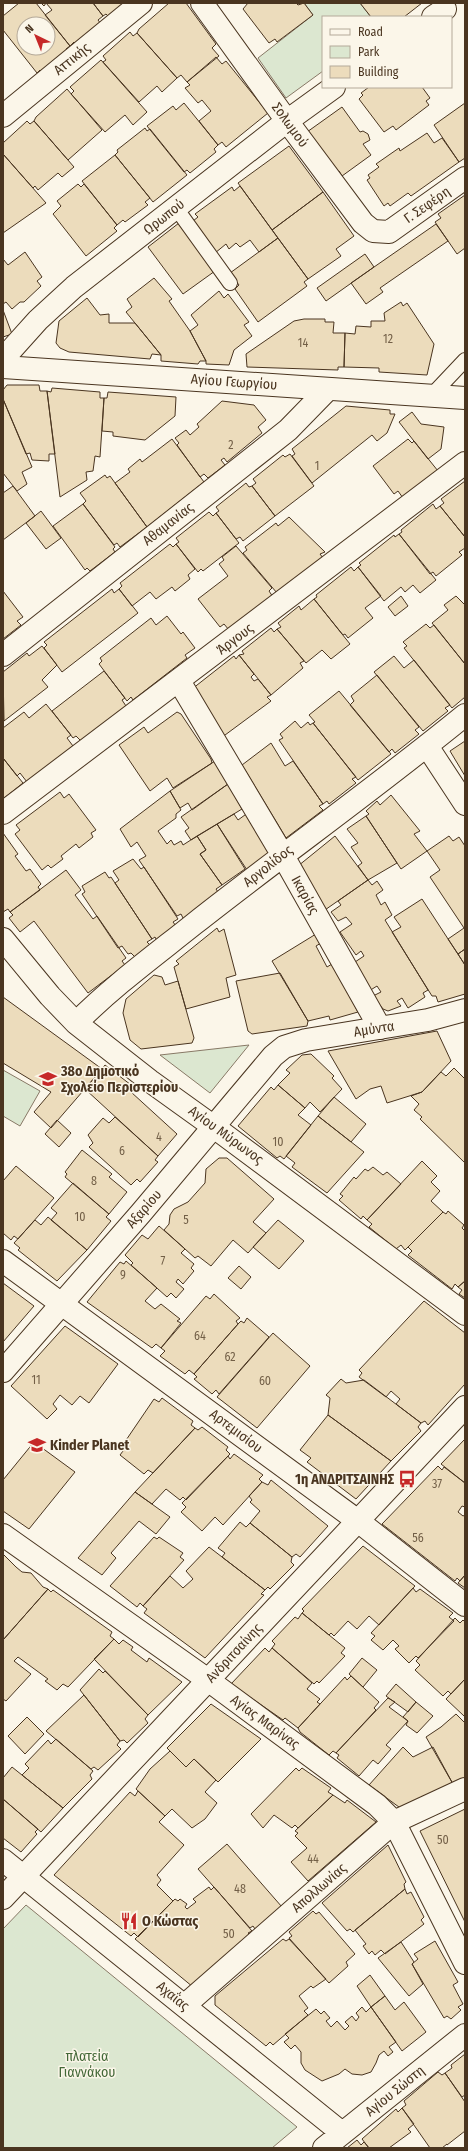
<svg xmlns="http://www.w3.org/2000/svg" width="468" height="2151" font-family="'Fira Sans Condensed',sans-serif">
  <rect width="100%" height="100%" fill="#fbf6e9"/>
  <path fill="#dce7d0" stroke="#887966" d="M304,3h56l11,14h-48v54l-37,27 -28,-40 55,-43z
    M249,1045l-39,48 -50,-38z
    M3,1070l37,21 -20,35 -17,-10z
    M26,1905l271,222 -25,21h-269v-219z"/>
  <path fill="#ecdcbc" stroke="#4a3520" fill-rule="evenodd" d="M19,3h17l34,43 -4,3 2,3 -25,21 -3,-3 -3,3 -34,-43v-14zM24,24h24v24h-24z
    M41,3h52l10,13 -5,4 3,4 -25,21 -2,-3 -4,4 -25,-31 7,-5 -6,-7 -2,3z
    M93,3h33l-17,14 -3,-3 -3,2z
    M169,3h17l30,41 -4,4 7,8 -32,26 -6,-7 -4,3 -40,-45 2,-4z
    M248,3h48l2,2 6,-2 9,12 -36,27 -2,-3 -6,4 -26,-34z
    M360,3h62l-18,14h-33z
    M130,32l3,4 4,-3 40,45 -15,14 -5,-6 -18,16 -36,-40 3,-2 -3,-4z
    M216,57l6,7 4,-3 42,52 -42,34 -4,-5 -4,3 -19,-24 12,-10 -9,-11 -4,3 -13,-15 5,-3 -3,-3z
    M101,60l46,52 -14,13 -8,-10 -20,17 -34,-38 3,-3 -4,-4z
    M369,87h53l8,11 -4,3 3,4 -33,25 -3,-4 -9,6 -25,-33 4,-4 -2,-2z
    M67,89l35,41 -34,30 -34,-39 2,-4z
    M184,103l34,42 -4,4 2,3 -26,21 -3,-3 -3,2 -37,-46 26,-20 3,4z
    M465,103v55l-6,4 -25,-37z
    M342,107l18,25 3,-1 5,3 2,6 -7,4 8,11 -29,21 -3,-5 -3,2 -29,-41z
    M27,121l3,3 4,-3 40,46 -12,10 -4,-4 -20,17 -3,-4 -2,2 -30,-34v-11z
    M145,128l2,3 3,-2 37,46 -34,27 -38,-47 3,-3 -1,-2z
    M427,133l7,10 8,-5 17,24 -48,34 -3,-3 -18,13 -2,-3 -4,3 -17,-26 3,-2 -2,-3 11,-8 -3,-3 23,-16 1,3z
    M289,146l34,46 -51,38 -34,-47z
    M3,154l43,49 -43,30z
    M115,155l35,43 -5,4 3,3 -23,17 -2,-2 -6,5 -35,-44z
    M78,184l3,3 3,-3 33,41 -3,3 3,3 -31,25 -33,-42 8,-8 -4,-5z
    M240,186l38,52 -19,14 -9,-12 -10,7 -4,-4 -7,6 -3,-5 -11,9 -22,-32 5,-4 -3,-3 37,-27 2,4z
    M323,192l31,44 -18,13 5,7 -33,23 -36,-49z
    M465,195v53l-8,6 -22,-32 6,-4 -3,-4z
    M179,223l36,48 -32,23 -35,-47z
    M436,224l12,17 -68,47 3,4 -17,12 -15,-21z
    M278,238l30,41 -4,3 3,4 -49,36 -23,-33 4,-4 -9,-12z
    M25,252l17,25 -5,4 4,5 -17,16h-4l-8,7 -6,-7 -3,2v-45l5,6z
    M365,254l9,13 -48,34 -9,-13z
    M154,278l18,21 -3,2 21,30 16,30h-6l-2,3 -37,-3v-6l-35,-43 6,-5 -5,-8z
    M219,291l5,7 4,-4 21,28 -5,3 8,11 -18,14 -5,15 -23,-1v-3l-16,-30 8,-6 -7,-10z
    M87,298l13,17 9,-1v9h26l26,32 -9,-1 -2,5 -81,-7 -9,-4 -4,-5 3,-22z
    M401,302l2,4 4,-3 27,41 -7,31 -48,-3v-4l-35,-1 1,-34 10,1 1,-8 15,1v-6h14l-1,-8z
    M3,310l9,24 -9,3z
    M304,319h21v3h9l-1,11h12l-1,34h-6v3l-91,-3 -1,-13 48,-33z
    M7,385h32l1,6h7l8,63h-6v7l-17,-1 -2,-7 -4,1 -23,-55v-9z
    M52,388l48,4v6h4l-4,59 -5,-1 -2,15 -7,1 1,8 -27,17 -13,-106 4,1z
    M108,392l68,5 -1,19 -30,24 -32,-4v-4l-11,-1 2,-33h3z
    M3,399l29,68 -10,5 5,12 -10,7 -14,-18z
    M222,401l32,4 12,15 -8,7 4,6 -35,29 -3,-4 -3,2 4,5 -17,13 -4,-4 -4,3 -23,-32 2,-2 -4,-5 11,-8 4,5 9,-8 -2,-3z
    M346,406l44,4v4h5l-8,19 -10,8 -5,-6 -60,48 -20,-27 3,-2 -3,-5z
    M412,412l9,12 23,3 -3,22 -13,10 -29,-37z
    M172,439l32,43 -57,45 -32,-44 15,-11 -2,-3 12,-10 2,3z
    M408,439l4,4 2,-2 24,30 -35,27 -5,-7 -4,3 -21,-28z
    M290,454l24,32 -39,30 -23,-30 4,-3 -3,-4 30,-24 2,2z
    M105,475l2,3 3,-2 37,51 -27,20 -3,-4 -3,2 -31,-41 3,-3 -6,-8z
    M465,481v56l-25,-31 4,-3 -3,-4z
    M246,483l3,4 3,-1 23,30 -32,25 -3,-4 -4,2 -20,-26 3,-2 -3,-4z
    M13,486l22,30 -32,24v-47z
    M83,504l32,43 -2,2 2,3 -25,19 -3,-3 -2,2 -32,-44z
    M433,504l3,5 4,-3 25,31v11l-6,4 3,3 -26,21 -3,-4 -3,2 -31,-40 3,-2 -1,-2z
    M41,511l20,27 -15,11 -20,-26z
    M209,512l4,4 3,-3 23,30 -36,28 -2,-2 -3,3 -22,-28 3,-2 -3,-4z
    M289,517l36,35 -5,2 3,4 -46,35 -34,-40 4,-3 -2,-3 31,-24 2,3z
    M399,534l37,46 -16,13 -7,-8 -8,7 -4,-5 -17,14 -26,-34 3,-2 -2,-2 35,-28 1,2z
    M170,544l3,3 3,-3 19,25 -7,6 2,4 -15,12 -3,-4 -16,12 -6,-7 -18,14 -13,-17 3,-3 -2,-3z
    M236,546l36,42 -3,3 4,6 -44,33 -5,-6 -4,3 -22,-28 30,-23 -9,-12 5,-4 -2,-3z
    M351,567l3,4 4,-4 23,29 -16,12 8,10 -25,20 -3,-4 -2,1 -29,-36 3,-2 -1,-2z
    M112,589l2,4 5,-4 19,24 -76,59 -18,-24 3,-3 -3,-3z
    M3,591l20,26 -6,4 4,4 -18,14z
    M401,596l7,10 -13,10 -7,-9z
    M456,596l9,9v59l-33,-41 16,-13 -4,-5z
    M314,599l36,45 -19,15 -9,-9 -16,13 -29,-34 4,-2 -3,-4 21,-17 2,4z
    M167,616l14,18 2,-2 12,16 -10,7 2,3 -54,42 -2,-3 -4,4 -28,-37 3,-3 -2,-3 51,-40 5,7z
    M426,624l4,4 4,-3 31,39v33l-13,11 -48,-60 3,-2 -4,-4z
    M271,628l3,4 3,-3 27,32 -4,2 3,5 -32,27 -32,-40 5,-1 -2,-3z
    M42,646l15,19 -15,15 6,7 -44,34 -1,-49 24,-19 2,3z
    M239,655l15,19 -3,3 3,4 4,-2 13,16 -4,2 4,4 -50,37 -29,-49 42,-33 2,3z
    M394,656l10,12 10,-8 36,45 -5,3 3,3 -25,20 -49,-59z
    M104,671l21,27 -3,2 4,6 -45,35 -5,-5 -3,2 -21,-27z
    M377,675l42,52 -4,3 4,4 -24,19 -3,-4 -3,3 -39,-47 4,-4 -3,-5z
    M339,691l52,63 -33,26 -45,-57 2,-1 -6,-7z
    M46,704l25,31 -4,3 6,8 -46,36 -7,-9 -3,3 -14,-18v-30l21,-16 5,6z
    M177,712l4,2 30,45 1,4 -39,25 -6,-10 -17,13 -31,-46 25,-18 4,6z
    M295,721l6,7 7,-6 2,3 3,-2 43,54 -4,2 4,4 -27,21 -2,-3 -4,3 -44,-64 4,-2 -3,-4z
    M465,741v35l-15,-25z
    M271,743l14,23 8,-5 30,43 -4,2 4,4 -37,28 -44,-73z
    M3,758l20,25 -20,16z
    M215,761l13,23 -36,26 -4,-7 -8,5 -10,-17z
    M228,784l14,25 -51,31 -6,-9 4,-3 -8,-11z
    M170,791l11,19 -5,4v4l-18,13 9,13 4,-4 3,5 7,-4 2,4 14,-9 9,14 -6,4 22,31 -6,4 2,3 -34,28 -3,-6 -4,2 -38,-56 7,-4 -9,-14 -6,5 -11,-18z
    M60,792l4,6 5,-4 27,36 -5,3 2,4 -14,11 -3,-4 -15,12 2,3 -12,9 -3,-3 -6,5 -27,-36 5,-4 -4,-5z
    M391,795l29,36 -6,3 13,17 -26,18 -35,-53 3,-2 -3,-3 11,-10 3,4z
    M249,812l23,38 -25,20 -30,-46 17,-10 4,6z
    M366,816l31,47 -29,17 -10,-14 4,-3 -11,-16 7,-4 -11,-14z
    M217,824l28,45 -23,16 -22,-31 6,-4 -9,-14z
    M3,833l15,21 -3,2 11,15 4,-2 11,15 -3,3 2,3 -30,22 -2,-3 -5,3z
    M335,836l33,44 -46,32 -24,-46z
    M449,836l4,5 6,-4 6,9v103l-7,5 -10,-15 16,-11 -34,-51 10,-7 -13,-19z
    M133,859l8,10 3,-2 34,52 -5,3 3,4 -19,15 -2,-4 -3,2 -37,-56 4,-3 -6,-9z
    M66,870l15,20 -6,5 18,24 4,-3 29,42 -4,3 3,4 -37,28 -54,-72 -14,11 -11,-14 4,-3 -3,-3z
    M105,872l4,6 2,-1 41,62 -5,3 4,4 -16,11 -4,-4 -3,1 -6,-8 -4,2 -36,-54 3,-2 -3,-6z
    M368,880l4,5 5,-4 6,9 -7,5 5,10 4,-3 7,13 -7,5 43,70 -5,3 2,4 -17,11 -6,-10 -5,3 4,5 -13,5 -5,-2 -10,-13 8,-4 -4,-6 -8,5 -17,-27 12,-8 -3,-5 -5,4 -16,-23 12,-8 -6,-7 -8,4 -7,-9 10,-7 -3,-4z
    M422,899l43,66v29l-27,8 -2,-6h-4l-40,-64 9,-5 -7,-10z
    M217,928l2,4 5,-3 12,46 -10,3 4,19 -44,12 -12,-42 5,-3 -3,-3z
    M316,934l5,9 -5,3 11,21 5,-3 26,48 -28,8 -1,-4 -21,5 -36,-60z
    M465,949v16l-7,-11z
    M280,973l28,48 -1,5 -55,8 -4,-3 -12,-50z
    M154,975l8,2 3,8 13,-4 16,57 -2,5 -51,6 -11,-9 -7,-27 3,-14z
    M3,997l99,72 -51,59 -17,-16 17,-20 -48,-29z
    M437,1031l14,30 -29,31 -35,11 -6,-17 -11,3 -14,10 -28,-48z
    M311,1054l23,22 -2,2 10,11 -22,23 -10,-10 -5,6 -27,-23 12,-12 -4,-3 16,-15z
    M105,1065l30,23 -4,4 46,42 -19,22 -73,-67z
    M454,1068l11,11v84l-45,-44 2,-2 -8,-7 5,-6 -8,-8 11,-4 19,-20 5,4z
    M278,1085l27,23 -7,7 13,10 -27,34 -4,-3 -3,2 -39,-32 33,-39 3,3z
    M334,1097l32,27 -15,18 -33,-26z
    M318,1116l46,36 -37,41 -35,-26 3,-4 -9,-7z
    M115,1117l43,39 -3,4 3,2 -18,20 -3,-3 -6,6 -42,-38 4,-4 -5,-8 15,-17 6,5z
    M57,1120l14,13 -12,14 -14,-13z
    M82,1150l30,24 -3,3 18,15 -18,22 -44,-37 2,-3 -2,-2z
    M219,1158h8l47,41 -21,23 13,11 -18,20 -15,-13 -22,26 -13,-10 -3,2 -31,-28 5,-6 1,-9 4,-6 14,-7 17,-19 1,-14z
    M422,1161l15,15 -6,6 9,9 -9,10 12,11 -38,38 -4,-5 -5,4 -27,-22 3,-3 -5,-4z
    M16,1166l38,32 -36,41 -4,-3 -3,4 -8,-7v-52z
    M373,1167l10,8 4,-3 14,12 -34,36 -4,-4 -2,3 -22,-19 4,-4 -3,-2 14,-17 2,2 9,-10 3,2z
    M73,1183l36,31 -3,3 5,4 -24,29 -36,-30 6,-7 -6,-5z
    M448,1211l16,14 -2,3 3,3v50l-7,6 -3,-3 -3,5 -44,-34 4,-4 -4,-4 35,-35 3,2z
    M48,1217l39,33 -30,31 -39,-31 2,-2 -6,-5 21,-23 6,5z
    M278,1220l26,21 -25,28 -26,-22z
    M159,1226l26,23 -4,4 13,11 -3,4 3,3 -11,13 -5,-5 -2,3 8,7 -8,9 -5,-5 -4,4 -36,-32 2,-2 -8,-8 17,-20 6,4z
    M126,1261l31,27 -12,13 10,8 6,-5 19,15 -3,2 4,2 -20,25 -5,-4 -4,4 -65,-46 33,-40 4,2z
    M239,1266l12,11 -10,12 -13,-11z
    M465,1281v17l-6,-4 3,-4 -4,-3z
    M3,1283l31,23 -31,36z
    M214,1294l26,24 -4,3 2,3 -44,50 -5,-4 -4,4 -25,-18 5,-5 -4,-3 45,-52 4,3z
    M424,1301l41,32v51l-37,41 -3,-4 -4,2 -25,-19 4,-5 -9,-8 -5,6 -27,-20 3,-4 -3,-3z
    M247,1318l22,19 -50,57 -3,-4 -4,4 -18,-15 3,-2 -3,-3 44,-50 3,-3 3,2z
    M65,1326l53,38 -29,39 -9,-7 -8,9 -12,-10 -7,9 4,5 -10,10 -36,-33z
    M273,1333l37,33 -53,62 -40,-31z
    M341,1379l5,4 18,-3 57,43 -3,4 3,4 -30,30 -63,-46 2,-17 -4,-3z
    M162,1398l31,23 -2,4 4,3 -42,45 -5,-3 -4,4 -24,-19 3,-4 -3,-2 34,-50 5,3z
    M328,1415l63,46 -35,38 -49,-37 4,-4 -11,-8z
    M202,1427l26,20 -2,3 4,4 -44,46 -3,-3 -3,3 -14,-11 -14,15 -17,-12 60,-64 3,2z
    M465,1439v44l-24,-19z
    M34,1442l41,30 -46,57 -26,-18v-31z
    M234,1454l29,21 -4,4 3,3 -39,43 -8,-8 -13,14 -21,-19 5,-5 -4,-4 46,-47 2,3z
    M438,1466l4,4 2,-3 21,16v24l-3,-1 -4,6 5,4 2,-1v60l-5,6 -3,-3 -2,3 -73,-57z
    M271,1480l57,46 -28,31 -4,-3 -4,3 -42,-34 10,-12 -10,-9 2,-2 -3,-4 13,-14 6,3z
    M135,1492l35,25 -14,17 -17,-13 -28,32 5,5 -14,17 -24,-17z
    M240,1522l6,5 4,-4 42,34 -1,5 3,3 -24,24 -2,-2 -3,3 -43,-33 3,-4 -7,-5z
    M154,1537l3,2 2,-2 24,16 -3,4 4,3 -41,46 -3,-3 -3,4 -27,-21z
    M363,1546l52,40 -36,39 -10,-9 -12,13 -9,-8 -14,15 -3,-3 -2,2 -27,-22 2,-2 -2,-2z
    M209,1547l56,43 -4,4 3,1 -59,63 -61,-45 3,-4 -4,-3 27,-30 13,12 10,-9 -7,-8z
    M3,1554l13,13 6,5 9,1 12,14 5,2 -45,51z
    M465,1575v13l-7,-5z
    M413,1588l3,4 4,-3 33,24 -4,4 5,4 -36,37 -2,-2 -7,7 -14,-14 4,-3 -6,-6 -10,10 -12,-10 4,-4 -4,-3z
    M48,1589l3,3 2,-2 59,42 -2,4 4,3 -46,48 -5,-3 -6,6 -12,-9 3,-2 -30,-22 -4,4 17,13 -25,27 -3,-2v-59z
    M302,1613l43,35 -4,5 4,3 -26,27 -2,-2 -3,3 -42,-36 3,-4 -3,-3 23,-24 3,2z
    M455,1618l5,5 3,-3 2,2v57l-14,15 -3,-3 -5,5 -28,-26 5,-5 -4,-4z
    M114,1639l5,5 4,-4 10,7 -2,3 16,12 2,-4 33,24 -34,33 -54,-56z
    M265,1648l4,4 3,-4 40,35 -5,6 13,10 -3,3 3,2 -22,24 -13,-10 -2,2 -52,-36z
    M362,1658l15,12 -14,17 -14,-13z
    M99,1669l4,4 2,-2 43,44 -3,4 3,4 -21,20 -3,-3 -4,1 -40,-51z
    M351,1676l28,26 -5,6 2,2 -40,43 -3,-2 -4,4 -29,-23 -2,-4 47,-51 2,3z
    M465,1679v36l-1,1 -18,-17z
    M396,1684l20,18 -8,10 -22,-16z
    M84,1695l36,46 -3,4 4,4 -23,21 -4,-3 -3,2 -45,-38z
    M388,1698l7,4 -6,5 19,14 -22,24 5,4 -13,15 -5,-4 -14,16 -22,-18 2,-3 -3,-2z
    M416,1702l17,14 -16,17 -11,-8 2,-4 -5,-4z
    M211,1704l50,35 -43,43 -24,-23 -8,8 -19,-19z
    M456,1714l9,9v55l-12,6 -27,-47 15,-10z
    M27,1717l17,17 -19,20 -17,-18z
    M56,1739l37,32 -3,4 2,4 -29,29 -41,-33 7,-7 -4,-4 23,-24 3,4z
    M403,1747l10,10 20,-10 20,37 -50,26 -34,-25z
    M170,1751l16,16 8,-8 22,21 -11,12 12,11 -12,16 -13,9 -20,-19 -7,7 -29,-27 14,-20z
    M12,1767l51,41 -22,24 -38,-33v-21z
    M296,1768l3,3 3,-3 29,20 -3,4 5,3 -35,33 -3,-3 -3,3 -18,-13 -11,13 -12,-14z
    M138,1791l27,25 -6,6 25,23 -27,30 4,5 -4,5 16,16 -35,36 -4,-4 -3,3 -77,-61 76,-83 5,4z
    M333,1795l12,8 2,-3 29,22 -68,59 -17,-19 16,-14 -12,-12 3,-3 -3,-2z
    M3,1799l35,30 -3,3 2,2 -16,18 -18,-14z
    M465,1809v113l-45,-91z
    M227,1844l55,63 -27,22 -2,-3 -3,2 -52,-59z
    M388,1845l18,37 -2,2 1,5 -52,43 -3,-3 -3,2 -25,-28z
    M209,1887l2,3 3,-3 38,44 -4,2 3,3 -42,33 2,2 -18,16 -58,-48 40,-40 3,2 2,-2 7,5 -2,3 2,2 9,-7 -3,-3z
    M405,1889l2,5 4,-2 13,25 -3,3 3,4 -39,30 -4,-4 -6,5 -3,-4 -3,3 -6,-8 3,-2 -11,-14z
    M313,1911l3,3 3,-2 36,42 -9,8 2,4 -19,17 -40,-45 3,-2 -3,-4z
    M283,1939l3,2 3,-2 37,40 -13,9 -2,-2 -12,10 9,12 -4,3 4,4 -35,30 -3,-3 -4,4 -51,-41v-9z
    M435,1941l23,41 -5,3 10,19 -5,3 3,3 -10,9 -4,-3 -3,2 -32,-54 6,-5 -4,-5z
    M401,1942l13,20 -2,2 11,20 -14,12 -31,-38z
    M370,1975l15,21 -14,11 -14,-21z
    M385,1996l10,14 9,-8 22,30 -24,19 -31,-44z
    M362,2007l4,5 5,-5 25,35 -7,5 4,5 -5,4 -4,-5 -5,4 -3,8 -5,9 -9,3 -10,-1 -7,-5 -6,5 -17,7 -17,-11 -4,-7v-11l-6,-7 -4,4 -7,-7 5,-4 -4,-4 31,-25 5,5 3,-3 6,7 -4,3 5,6 6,-6 8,9 4,-4 -4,-4 7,-6 4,5 3,-4 -3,-4z
    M465,2054v41l-3,2 -17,-24 7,-5 -1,-3z
    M438,2072l4,3 3,-2 20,29v29l-18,14v-1l-5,4h-12l-28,-40 4,-3 -2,-4z
    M402,2108l12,16 -6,5 3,3 -22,16h-20l-7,-9 34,-30 2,3z
    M357,2140l4,5 3,-3 5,6h-22z"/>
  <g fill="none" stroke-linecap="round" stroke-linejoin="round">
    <g stroke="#4a3520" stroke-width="16">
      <path id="lane" d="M176,208l54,75
        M431,396l34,-36"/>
    </g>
    <g stroke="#4a3520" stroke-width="24">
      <path id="street" d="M202,3l85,118 76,102 10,8 16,1 76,-54
        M433,17l12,-8
        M3,116l138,-113
        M3,359l35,-39 36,-33 213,-166 47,-34
        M3,655l285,-225 40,-41
        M179,681l103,173 98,174
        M427,746l38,58
        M3,813l462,-350
        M3,939l47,57 26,27 74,58 64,46 251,187
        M76,1023c37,-37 78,-67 118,-99 90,-71 183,-137 271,-209
        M3,1261l355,260 107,84
        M3,1535l205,145 169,125 17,17 71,141
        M3,1860l339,273
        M185,2005l209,-183 71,-33
        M324,2148l141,-113"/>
    </g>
    <g stroke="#4a3520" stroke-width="24">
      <path id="secondary" d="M3,367l462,31
        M3,1371l138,-158 132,-157 11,-9 22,-7 122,-20 37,-10
        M3,1898l462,-491"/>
    </g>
    <use href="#lane" stroke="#fbf6e9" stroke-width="14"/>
    <use href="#street" stroke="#fbf6e9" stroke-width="22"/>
    <use href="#secondary" stroke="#fbf6e9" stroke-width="22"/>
  </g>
  <defs>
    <g id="school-bare" transform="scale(1.38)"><path d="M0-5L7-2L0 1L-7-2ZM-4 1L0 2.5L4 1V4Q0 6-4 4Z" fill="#c62828" stroke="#fbf6e9" stroke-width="2.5" paint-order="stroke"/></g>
    <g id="bus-bare" transform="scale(1.38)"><path d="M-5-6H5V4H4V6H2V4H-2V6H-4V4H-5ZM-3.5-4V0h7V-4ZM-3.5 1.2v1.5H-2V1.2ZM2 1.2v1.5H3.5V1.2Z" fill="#c62828" stroke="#fbf6e9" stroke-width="2.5" paint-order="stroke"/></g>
    <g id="restaurant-bare" transform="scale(1.38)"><path d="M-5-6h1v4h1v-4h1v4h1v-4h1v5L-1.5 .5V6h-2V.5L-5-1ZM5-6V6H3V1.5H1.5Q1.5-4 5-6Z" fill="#c62828" stroke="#fbf6e9" stroke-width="2.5" paint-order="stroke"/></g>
  </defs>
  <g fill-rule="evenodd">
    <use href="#school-bare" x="48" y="1079"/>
    <use href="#school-bare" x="37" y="1445"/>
    <use href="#bus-bare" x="407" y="1479"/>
    <use href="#restaurant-bare" x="129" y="1921"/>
  </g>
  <g text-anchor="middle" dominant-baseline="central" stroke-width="3" stroke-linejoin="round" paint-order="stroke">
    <g font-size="12" fill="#725f47">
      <text x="388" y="339">12</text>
      <text x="303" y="343">14</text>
      <text x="231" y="445">2</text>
      <text x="317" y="466">1</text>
      <text x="159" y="1137">4</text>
      <text x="278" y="1142">10</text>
      <text x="122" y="1151">6</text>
      <text x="94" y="1181">8</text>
      <text x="80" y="1217">10</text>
      <text x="186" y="1220">5</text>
      <text x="163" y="1261">7</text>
      <text x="123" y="1275">9</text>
      <text x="200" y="1336">64</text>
      <text x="230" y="1357">62</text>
      <text x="36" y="1380">11</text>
      <text x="265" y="1381">60</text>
      <text x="437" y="1484">37</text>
      <text x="418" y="1538">56</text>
      <text x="443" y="1840">50</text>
      <text x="313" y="1859">44</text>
      <text x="240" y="1889">48</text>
      <text x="229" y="1934">50</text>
    </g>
    <g font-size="14" fill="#4a3520" stroke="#fbf6e9">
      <text transform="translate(72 59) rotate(-39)">Αττικής</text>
      <text transform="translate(290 125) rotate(54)">Σολωμού</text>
      <text transform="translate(427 205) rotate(-35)">Γ. Σεφέρη</text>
      <text transform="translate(164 217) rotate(-38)">Ωρωπού</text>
      <text transform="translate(234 382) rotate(4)">Αγίου Γεωργίου</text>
      <text transform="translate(168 524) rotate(-38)">Αθαμανίας</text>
      <text transform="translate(235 639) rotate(-37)">Άργους</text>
      <text transform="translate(268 866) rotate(-38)">Αργολίδος</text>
      <text transform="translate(305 895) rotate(61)">Ικαρίας</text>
      <text transform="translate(374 1029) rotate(-9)">Αμύντα</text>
      <text transform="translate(226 1135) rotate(36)">Αγίου Μύρωνος</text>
      <text transform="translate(144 1209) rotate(-49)">Αξαρίου</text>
      <text transform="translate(236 1431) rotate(37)">Αρτεμισίου</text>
      <text transform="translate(234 1653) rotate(-47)">Ανδριτσαίνης</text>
      <text transform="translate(265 1722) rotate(36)">Αγίας Μαρίνας</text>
      <text transform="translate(319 1888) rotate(-41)">Απολλωνίας</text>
      <text transform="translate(173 1996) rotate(39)">Αχαΐας</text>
      <text transform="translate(395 2091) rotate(-39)">Αγίου Σώστη</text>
    </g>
    <g font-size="14" font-weight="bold" fill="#4a3520" stroke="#fbf6e9" text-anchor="start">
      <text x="61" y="1071">38ο Δημοτικό<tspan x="61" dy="16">Σχολείο Περιστερίου</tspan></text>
      <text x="50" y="1445">Kinder Planet</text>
      <text x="394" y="1479" text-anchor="end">1η ΑΝΔΡΙΤΣΑΙΝΗΣ</text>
      <text x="142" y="1921">Ο Κώστας</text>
    </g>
    <g font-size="14" fill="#436837" stroke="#fbf6e9">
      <text x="87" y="2056">πλατεία<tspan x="87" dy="16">Γιαννάκου</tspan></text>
    </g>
  </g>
  <rect width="468" height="2151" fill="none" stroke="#4a3520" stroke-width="8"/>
  <rect x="322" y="16" width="130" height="72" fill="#fbf6e9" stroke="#b4a999"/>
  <rect x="330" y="29" width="20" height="6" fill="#fbf6e9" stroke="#b4a999"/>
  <text x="358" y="36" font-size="12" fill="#4a3520">Road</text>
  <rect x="330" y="46" width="20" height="12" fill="#dce7d0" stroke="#b4a999"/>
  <text x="358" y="56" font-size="12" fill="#4a3520">Park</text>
  <rect x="330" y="66" width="20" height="12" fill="#ecdcbc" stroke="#b4a999"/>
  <text x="358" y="76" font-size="12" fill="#4a3520">Building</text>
  <g transform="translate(36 36) rotate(317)"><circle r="19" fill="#fbf6e9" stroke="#b4a999"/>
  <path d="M0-3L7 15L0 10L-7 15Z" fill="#c62828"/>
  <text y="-6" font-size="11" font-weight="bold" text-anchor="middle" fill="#4a3520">N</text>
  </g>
</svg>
